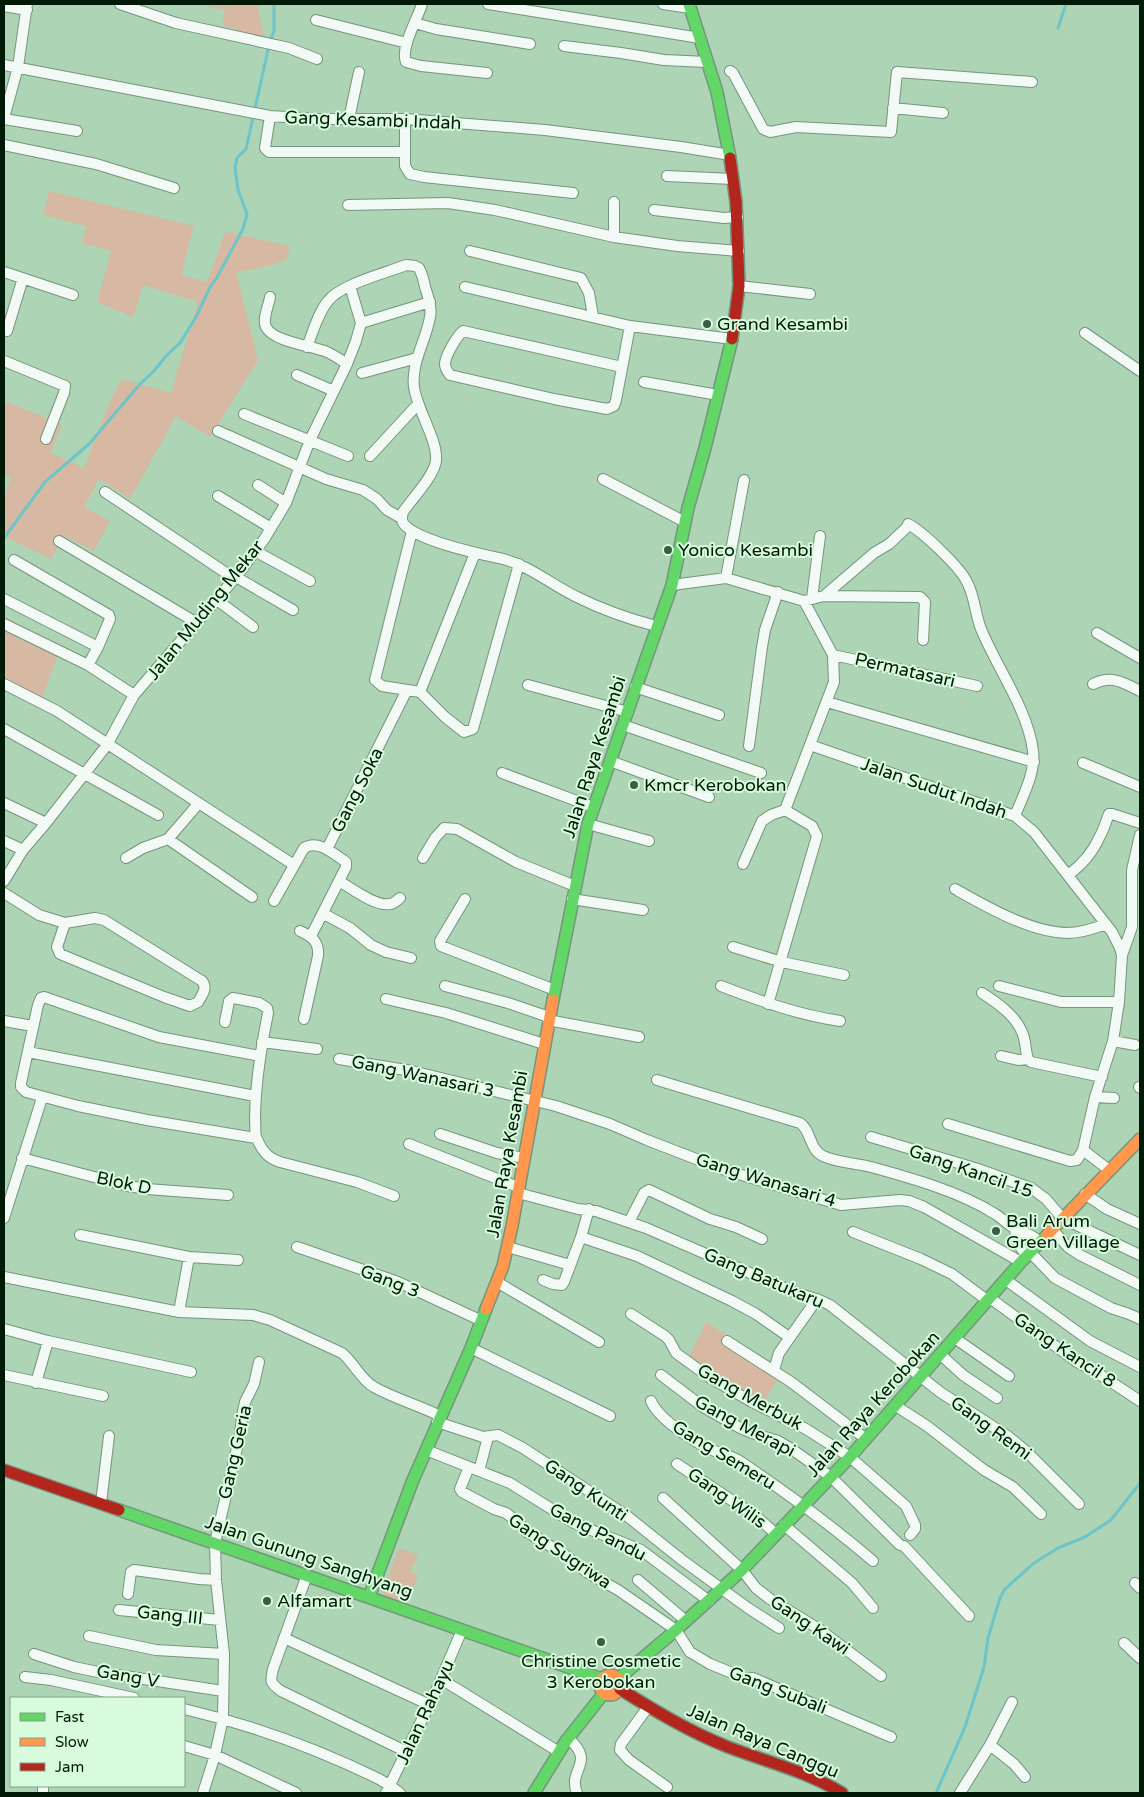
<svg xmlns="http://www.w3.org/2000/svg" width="1144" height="1797" font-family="'Varela Round',sans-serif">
  <rect width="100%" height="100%" fill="#acd4b5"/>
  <path fill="#d7b8a2" d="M198,4h59l8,37 -43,-17 3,-14z
    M49,191l145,35 -13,49 26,7 18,-50 64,14 -1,13 -20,7 -32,6 22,88 -48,77 -34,-21 -46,83 -31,-20 -15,28 26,14 -16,30 -30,-15 -13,23 -47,-23v-38l7,-21 -7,-3v-73l58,23 -11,29 33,15 26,-67 12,-22 49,14 27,-91 -55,-17 -10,32 -36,-15 14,-51 -29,-8 4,-17 -43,-11z
    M4,616l56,32 -19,53 -37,-17z
    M706,1322l77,49 -20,32 -74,-47z
    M399,1548l19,7 -8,17 8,4 -13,33 -25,-9z"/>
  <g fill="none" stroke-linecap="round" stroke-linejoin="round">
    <path stroke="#6ec5c9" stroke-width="3" d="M1058,28l8,-24
      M4,538l41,-56 44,-38 51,-60 14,-13 12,-15 14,-13 16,-26 14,-30 6,-8 27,-50 4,-15 -9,-24 -3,-23 2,-9 9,-9 24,-108 4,-10v-27
      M936,1793l29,-66 19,-60 4,-29 12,-40 5,-9 29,-26 24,-15 27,-11 26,-17 29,-37"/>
    <g stroke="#75957d" stroke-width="12">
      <path id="street" d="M120,4l56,19 113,25 28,11
        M422,4c-4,14 -22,44 -16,58l15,4 66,7
        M488,4l212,34
        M663,4l27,4
        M4,6l23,4
        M316,20l91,23
        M415,23l21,6 94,15
        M564,46l57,7 43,7 43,2
        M4,65l266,51 48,3h87l140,11 136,17 49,8
        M730,71l3,2 30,56 7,3 26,-5 95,5 6,-60 135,10
        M893,108l50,5
        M270,116l-5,32 4,4h135
        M4,118l14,-51 9,-63
        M4,119l73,12
        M349,119l10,-47
        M405,119v47l5,8 14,3 149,16
        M4,145l92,19 78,24
        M667,176l66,3
        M348,205l100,-2 47,7 119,27 63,9 62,5
        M654,210l70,8 14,-1
        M614,237v-35
        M470,251l111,27 8,15 4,23
        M4,272l69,23
        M739,286l71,8
        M465,287l165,39 102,13
        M270,297c-1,8 -8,22 -4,30 7,15 47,19 61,25 7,3 14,8 20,12
        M361,323l69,-21
        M7,331l16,-53
        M1085,333l55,38
        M307,347c6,-15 11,-34 21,-46 13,-17 58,-28 78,-36l9,1 4,2c3,6 5,12 6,19 3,9 7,20 5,30 -4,24 -19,45 -16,70 3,23 24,53 22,74 -2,15 -24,38 -33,51 -1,4 -2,7 0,11 13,18 77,31 100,36 27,7 49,26 74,38 26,13 52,22 79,29
        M4,361l61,25 -1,7 -18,46
        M622,367l-159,-36c-6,5 -18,25 -18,33 0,5 2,7 5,11l104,24 53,10 7,-3 2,-6 14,-74
        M362,373l55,-15
        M297,375l37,16
        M644,382l74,13
        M244,414l104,42
        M218,431l108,48 37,11 14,9 10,11 14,8
        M370,456l48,-52
        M603,479l82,43
        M258,485l28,18
        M105,492l130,87
        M218,496l53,32
        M908,524c15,8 51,42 59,58 8,15 8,32 14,47 16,39 47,81 52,122 3,22 -11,46 -18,65
        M412,531l-37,149 7,6 38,6 25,25 19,15 9,-3 46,-165
        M59,541l138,82
        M255,551l55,30
        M14,560l95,55 1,4 -12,28
        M236,577l57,33
        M726,578l18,-98
        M672,585l54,-7 78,23 29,54 1,27 -49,128
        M824,596l50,-43 15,-9 20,-19
        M812,598l8,-62
        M4,599l94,48 -10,18 46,30
        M217,600l36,27
        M804,601l20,-5 96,1 5,5 -2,38
        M4,624l84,41
        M1097,633l43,25
        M833,655l144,31
        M4,684l53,27 237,154
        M1093,684c18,-9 30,-2 47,7
        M528,685l100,27
        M635,687l84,28
        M420,692l55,-139
        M827,702l207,60
        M623,725l138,48
        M4,729l154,86
        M810,745l205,71 19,16 78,100 8,16 2,7 -3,47 -6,39 -18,56 -12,53 26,20
        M749,746l13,-99 3,-17 13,-38
        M610,761l99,36
        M1083,763l57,24
        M502,773l91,34
        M4,803l42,20
        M588,824l61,17
        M168,839l84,58
        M4,841l19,9
        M327,849l80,-159
        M126,858l17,-10 25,-9 31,-36
        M423,858l12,-20 9,-10 13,1 59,33 59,24
        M743,864l19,-43 9,-6 14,-5
        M1068,875c14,-10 25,-23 32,-39 4,-7 6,-15 9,-22h3l28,9
        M4,881l19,-31 23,-27 61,-78 27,-50 102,-118 29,-39 21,-35 24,-63 37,-76 9,-23 5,-18 -11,-37
        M339,881c12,7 37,26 51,23 4,0 7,-4 10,-6
        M955,889c32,18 75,43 112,44 14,0 26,-4 39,-9
        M4,893l35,22 26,8
        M465,899l-25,42 1,5 114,44
        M572,899l71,11
        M274,901l30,-53c14,-9 30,6 42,14v5l-35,69
        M324,914l26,14 21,17 15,7 25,6
        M95,918l9,2 98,61c6,7 0,14 -4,21l-8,4 -26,-9 -104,-43 -3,-7 8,-24z
        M300,931c13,6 19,11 18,25l-14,63
        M733,947l49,15 62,13
        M1122,955l10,-28v-57l8,-35
        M445,986l63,17 41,14
        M721,986c39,15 78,29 119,35
        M999,986l62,16h58
        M982,993c14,9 33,22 40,39 4,8 3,18 6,27l3,3 71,15
        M386,999l60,14 98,31
        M768,1004l49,-168 -5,-10 -27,-16
        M548,1020l91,17
        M4,1021l29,5
        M225,1022l4,-21 4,-3 26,5 8,5 1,5c-7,35 -13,71 -13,107 1,6 -1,14 2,19 5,12 11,19 23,23l77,20 37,14
        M1113,1041l22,4
        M262,1042l55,7
        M28,1052l227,44
        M1001,1056l17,4 10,-1
        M339,1059l73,12 144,35 54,18 37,16 75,29 119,36 59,-5 9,1 15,6 97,55
        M657,1080l143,43c11,7 9,26 23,33 15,7 33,7 48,11 40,11 90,25 124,47 7,4 12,10 19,14 10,6 15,4 26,14
        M1139,1087l1,1
        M1095,1097l19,1
        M948,1124l122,37 7,-1 6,-10
        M440,1134l57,19 27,5
        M871,1137l107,32 53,19 15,11 16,19 78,37
        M256,1138l-109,-18 -69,-14 -52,-14 -5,-5v-4l17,-78 3,-7 3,-1 115,40 101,19
        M409,1144l109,43
        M22,1158l106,28 19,3 81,6
        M518,1193l60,16 18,2 50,17 150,65 21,6 13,6 110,87 69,45 18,15 52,52
        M1085,1194l22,15 33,15
        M4,1218l38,-120
        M629,1222l15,-29 5,-3 61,29 26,8 26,12
        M1015,1229c1,11 4,19 12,26
        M1052,1229l16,18 12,8 60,30
        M853,1232l68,27 31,15 36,27
        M80,1235l109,22 49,3
        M581,1237l56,19 95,45 24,13 33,23
        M297,1247l101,35 84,39
        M508,1247l62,18
        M1030,1252l25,26 56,30 18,6 11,5
        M4,1277l175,35 74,3 17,5 72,33c13,11 19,27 32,34 21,12 45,18 66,29
        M543,1280l10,4 9,1 2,-3 17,-45 8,-28
        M1006,1280l84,61 50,26
        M497,1282l102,60
        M990,1298l87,64 19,10 44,29
        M179,1312l10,-55
        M631,1314l34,22 4,4 7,13 33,24 43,25 54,27 44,28 56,49 9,19v4l-5,6
        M4,1329l44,12 -12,42
        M956,1339l53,37
        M48,1341l143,31
        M727,1341l64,41 75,57
        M471,1348l139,68
        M941,1355l22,20 34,23
        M774,1370l5,-17 38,-54
        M4,1375l99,21
        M661,1375l42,32 37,21 12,5 26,8 15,9 38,27 69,68 4,1 65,70
        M651,1401c8,19 46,43 66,51 8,3 17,5 24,10 46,31 90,63 132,99
        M896,1406l31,20 57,44 29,17 28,27
        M437,1422l46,15 15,-2 25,13 104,68 55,44 66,48 31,20
        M426,1450l84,33 64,40 67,27 68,51
        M677,1464l80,53 19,17
        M469,1467l-9,22 2,3 32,17 12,4 13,10 8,9 38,23 23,18 30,17 58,40 14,22 20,12 37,15 6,-1 138,59
        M479,1471l9,-34
        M663,1498l79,72 14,18 14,11 49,30 62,47
        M101,1503l8,-67
        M784,1525l68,58 21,25
        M307,1575l-34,94c-3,13 -3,14 8,22l126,61
        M638,1580l48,41
        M1135,1583l5,5
        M128,1594l3,-22 3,-2 65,9 17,1
        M119,1610l101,10
        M89,1636l67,14 68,4
        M284,1638l146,67
        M1124,1643l16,15
        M34,1654l40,13 24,5 125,19
        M25,1677l26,3 83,18
        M441,1679l118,73
        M648,1707l-27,37 -1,6 9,10 38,27
        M184,1709c68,16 132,39 195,70l10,6 11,8
        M568,1738c29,25 -1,31 9,55
        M990,1745l24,19 11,13
        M184,1746l31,9 81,38
        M43,1793v-7
        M203,1793l12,-38 8,-37 1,-64 -8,-74 -1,-37 25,-108 2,-19 3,-14 9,-18 5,-22
        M386,1793l49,-100 27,-63
        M960,1793l30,-48 22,-43"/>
    </g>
    <g stroke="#75957d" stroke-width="14">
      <path id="fast" d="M689,4l28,88 13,66
        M553,1000l35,-176 84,-239 16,-77 17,-60 27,-109
        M119,1510l483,169
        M369,1597l44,-117 58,-132 15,-39
        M618,1679l58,-49 66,-60 108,-113 171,-195 26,-27
        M534,1793l32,-52 38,-48"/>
    </g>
    <g stroke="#75957d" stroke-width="14">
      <path id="slow" d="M1047,1235l93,-96
        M486,1309l17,-43 9,-40 41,-226
        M600 1685a10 10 0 1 1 20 0a10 10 0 1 1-20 0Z"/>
    </g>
    <g stroke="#75957d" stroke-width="14">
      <path id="jam" d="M730,158l6,44 3,84 -7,53
        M4,1470l115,40
        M620,1689c35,22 70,43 108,58 39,15 78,24 114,46"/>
    </g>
    <use href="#street" stroke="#f3f9f4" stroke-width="10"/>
    <use href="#fast" stroke="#63d668" stroke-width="11"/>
    <use href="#slow" stroke="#ff974d" stroke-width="11"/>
    <use href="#jam" stroke="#b3261e" stroke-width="11"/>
  </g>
  <g fill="#3c5b44" stroke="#d8fbde" stroke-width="2">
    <circle cx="707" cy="324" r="5"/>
    <circle cx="668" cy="550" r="5"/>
    <circle cx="634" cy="785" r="5"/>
    <circle cx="996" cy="1231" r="5"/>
    <circle cx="267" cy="1601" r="5"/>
    <circle cx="601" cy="1642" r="5"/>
  </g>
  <g text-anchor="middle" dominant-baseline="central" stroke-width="4" stroke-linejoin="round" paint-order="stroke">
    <g font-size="18" fill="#001a07" stroke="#d8fbde">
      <text transform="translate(373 120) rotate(2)">Gang Kesambi Indah</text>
      <text transform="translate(205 610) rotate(-51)">Jalan Muding Mekar</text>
      <text transform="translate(905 670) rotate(13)">Permatasari</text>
      <text transform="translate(594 757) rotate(-72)">Jalan Raya Kesambi</text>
      <text transform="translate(934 788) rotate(19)">Jalan Sudut Indah</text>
      <text transform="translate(357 790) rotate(-63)">Gang Soka</text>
      <text transform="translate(423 1076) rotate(12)">Gang Wanasari 3</text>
      <text transform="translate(507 1154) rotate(-80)">Jalan Raya Kesambi</text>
      <text transform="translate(971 1171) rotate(19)">Gang Kancil 15</text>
      <text transform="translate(766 1180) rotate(17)">Gang Wanasari 4</text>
      <text transform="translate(124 1183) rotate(12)">Blok D</text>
      <text transform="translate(764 1278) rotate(23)">Gang Batukaru</text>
      <text transform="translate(390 1281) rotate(21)">Gang 3</text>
      <text transform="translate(1065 1350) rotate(34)">Gang Kancil 8</text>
      <text transform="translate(750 1397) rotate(29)">Gang Merbuk</text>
      <text transform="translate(873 1404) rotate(-48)">Jalan Raya Kerobokan</text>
      <text transform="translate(745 1426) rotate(28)">Gang Merapi</text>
      <text transform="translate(991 1428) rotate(36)">Gang Remi</text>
      <text transform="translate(235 1452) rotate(-77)">Gang Geria</text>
      <text transform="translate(724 1455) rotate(31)">Gang Semeru</text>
      <text transform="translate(586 1490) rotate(34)">Gang Kunti</text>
      <text transform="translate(727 1498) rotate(35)">Gang Wilis</text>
      <text transform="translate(598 1532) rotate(27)">Gang Pandu</text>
      <text transform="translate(560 1551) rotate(34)">Gang Sugriwa</text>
      <text transform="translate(309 1557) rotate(19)">Jalan Gunung Sanghyang</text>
      <text transform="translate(170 1615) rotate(6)">Gang III</text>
      <text transform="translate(810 1625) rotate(34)">Gang Kawi</text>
      <text transform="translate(128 1676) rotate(10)">Gang V</text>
      <text transform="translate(778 1690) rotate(21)">Gang Subali</text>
      <text transform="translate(425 1712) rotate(-65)">Jalan Rahayu</text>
      <text transform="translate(763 1741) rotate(23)">Jalan Raya Canggu</text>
    </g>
    <g font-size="18" fill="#001a07" stroke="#d8fbde" text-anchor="start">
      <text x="717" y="324">Grand Kesambi</text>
      <text x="678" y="550">Yonico Kesambi</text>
      <text x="644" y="785">Kmcr Kerobokan</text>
      <text x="1006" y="1221">Bali Arum<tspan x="1006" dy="21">Green Village</tspan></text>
      <text x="277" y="1601">Alfamart</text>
      <text x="601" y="1661" text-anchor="middle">Christine Cosmetic<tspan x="601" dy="21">3 Kerobokan</tspan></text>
    </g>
  </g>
  <rect width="1144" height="1797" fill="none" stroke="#001a07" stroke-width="10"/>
  <rect x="10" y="1697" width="175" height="90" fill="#d8fbde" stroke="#82a188"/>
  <rect x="20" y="1713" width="25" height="8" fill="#63d668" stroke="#82a188"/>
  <text x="55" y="1722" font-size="15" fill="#001a07">Fast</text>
  <rect x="20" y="1738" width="25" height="8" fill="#ff974d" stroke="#82a188"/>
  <text x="55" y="1747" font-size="15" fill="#001a07">Slow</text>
  <rect x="20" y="1763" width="25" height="8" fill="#b3261e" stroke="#82a188"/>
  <text x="55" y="1772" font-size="15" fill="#001a07">Jam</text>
</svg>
